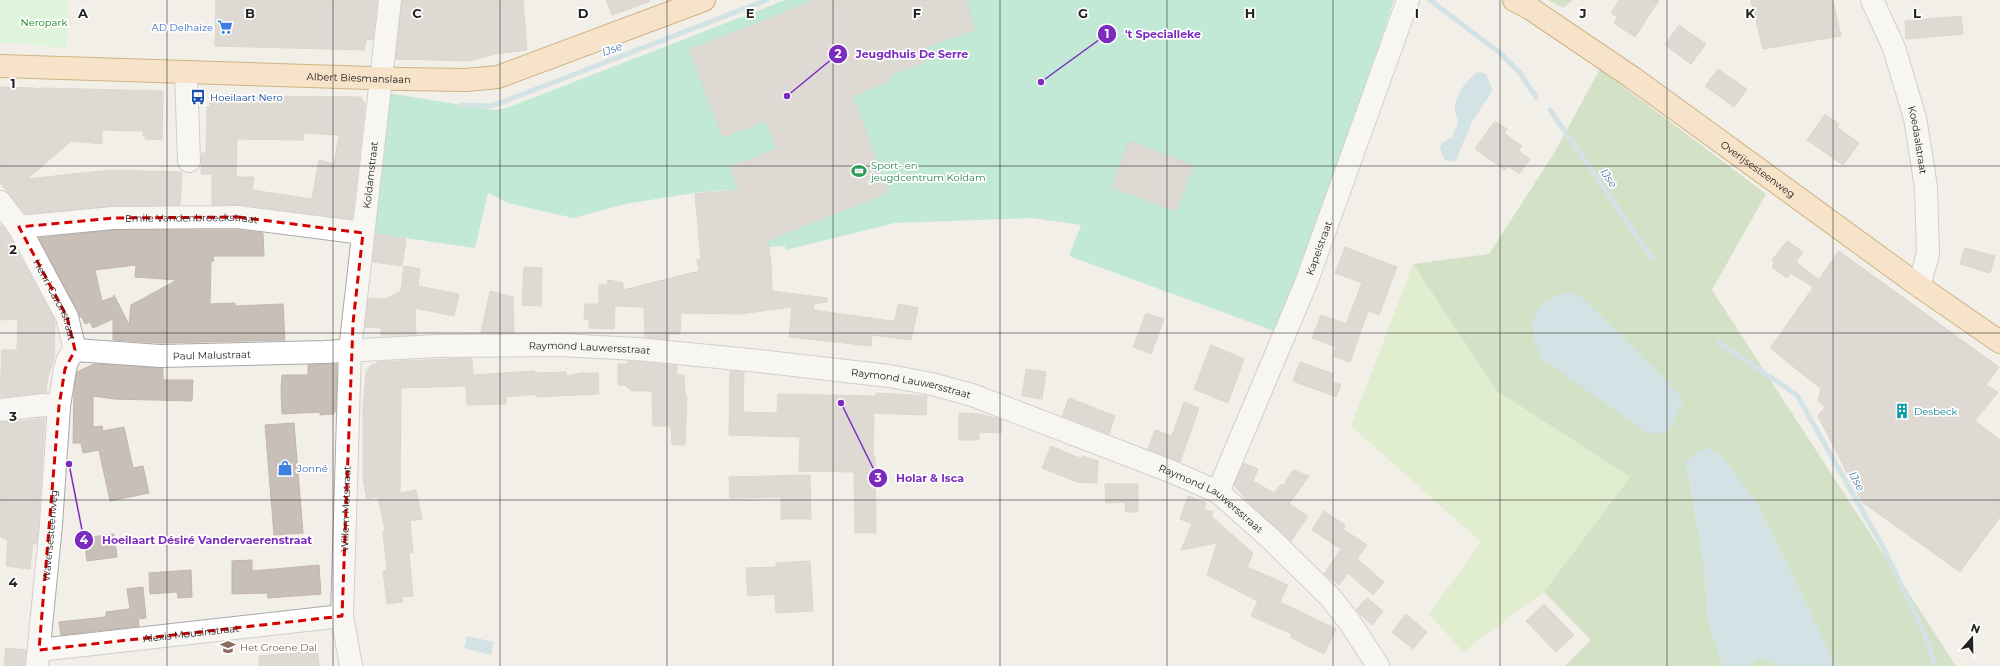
<svg xmlns="http://www.w3.org/2000/svg" width="2000" height="666" font-family="Montserrat,sans-serif">
  <rect width="100%" height="100%" fill="#f2efe9"/>
  <path fill="#cdebb0" d="M1413,264l84,127 133,86 -86,115 -81,60 -34,-38 52,-72 -130,-116z"/>
  <path fill="#add19e" fill-rule="evenodd" d="M1548,0h25l-10,8z
    M1600,69l166,125 -54,96 244,376h-120l-78,-161 -72,-43 18,103 4,56 15,45h-158l26,-26 -47,-48 86,-115 -133,-86 -84,-127 76,-10 64,-99zM1678,394l-32,38 -46,-33z
    M1760,657l20,9h-32z"/>
  <path fill="#c8facc" d="M0,0h69l-3,48 -66,-6z"/>
  <path fill="#88e0be" d="M785,0h609l-71,214 -46,118 -208,-76 12,-31 -49,-7 -137,5 -110,27v-4l-48,3 -8,-59 -35,3 -69,11 -52,14 -65,-15 -20,-10 -13,55 -105,-15 15,-80 2,-60 106,17 14,-2z"/>
  <path fill="#aad3df" d="M1477,72l8,1 8,17 -21,32 -17,40 -10,-2 -5,-11 2,-6 10,-6 6,-13c0,-5 -3,-11 -3,-15 0,-16 12,-28 22,-37z
    M1570,293l13,5 78,77 17,19 5,9 -14,27 -9,4 -14,-2 -104,-73 -7,-16 -3,-21 7,-15 18,-12z
    M1709,448l13,8 36,49 78,161h-56l-20,-9 -12,9h-25l-15,-45 -4,-56 -18,-103 10,-10z
    M467,636l27,6 -3,13 -27,-7z"/>
  <g fill="none" stroke-linecap="round" stroke-linejoin="round">
    <path stroke="#aad3df" stroke-width="5" d="M1430,0l70,53 20,20 16,24
      M462,105l30,1 275,-106
      M1550,110l102,148
      M1718,342l79,53 87,154 44,93 7,24"/>
  </g>
  <path fill="#c7bfb8" stroke="#c4b6ab" fill-rule="evenodd" d="M216,0h161l-4,40 -7,-1 -2,11 -149,-4z
    M402,0h121l4,50 -32,4 -26,7 -73,-2z
    M606,0h43v2l-37,13z
    M816,0h149l10,29 -54,20 5,12 -37,15 1,5 -38,15 37,96 -121,48 3,23 1,28 55,7v4l-13,2 -1,6 79,11 3,-1 3,-16 20,4 -7,32 -39,-5 -1,11 -82,-9 3,-30 -52,7 -59,-1 -1,21h-11l-1,6 -23,-3 -1,-30 -29,-1 -1,23 -25,-1v-9h-5l1,-15h14v-19h8l1,-5 15,3v7l76,-19 -2,-11 4,-1 -6,-65 44,-4 -9,-23 47,-18 -12,-29 -42,17 -34,-87z
    M1619,0h40l-24,37 -21,-14 4,-6 -7,-4z
    M1751,0h82l8,36 -78,13z
    M1961,16l2,18 -57,5 -1,-18z
    M1679,25l27,19 -15,20 -26,-19z
    M1718,69l29,20 -13,18 -29,-21z
    M0,87l35,1v1l8,-1 120,3 -1,49 -17,-1 1,-3h-3v-5l-41,-1v14l-31,-3 -44,38 83,-9 72,2 -2,33 -68,1 -87,8 -25,-31z
    M210,96l151,1 4,7 -13,115 -112,-14h-28v-31h-11l1,-21h4l1,-46h3zM304,133l35,2 -5,29 -15,-4 -7,39 -60,-9 2,-13h-18l1,-38 66,1z
    M1825,114l14,10 -2,3 22,16 -16,22 -36,-25z
    M1495,121l12,8 -3,4 18,13 -4,5 12,8 -11,15 -11,-8 -3,4 -30,-21z
    M1129,141l64,24 -17,46 -64,-24z
    M2,225l6,9 47,87 -1,39 -6,16 -2,17 -46,4 2,-47h15l1,-31 -18,1v-94z
    M114,230h123l26,3 1,23h-51l1,5h-3l-1,43 25,-1v3l48,-2 2,36 -125,3 -47,-3v-21l-20,9 -3,-6 -5,2 -3,-7h-2l-41,-79zM136,265l-1,12 42,3 -46,25 -2,20 -15,-30v2l-12,4 -7,-31z
    M376,234l30,5 -4,27 -29,-4z
    M1787,241l16,11 -7,10 22,17 -5,8 -22,-14 -4,5 -15,-11 2,-5 -2,-2z
    M1345,247l52,20 -18,48 -11,-4 -18,51 -17,-6 3,-9 -24,-9 9,-23 25,9 16,-41 -27,-10z
    M1965,248l30,8 -5,17 -30,-9z
    M1839,251l160,116 -13,18 12,7 -23,29 25,19v77l-40,55 -98,-70 -44,-86 7,-9 -7,-6 3,-12 -51,-41z
    M404,266l16,3 -2,17 41,8 -5,22 -39,-8 1,27h-35v-7l-16,-1 3,-29 17,1 16,-8z
    M524,267l18,1 -1,38 -19,-1z
    M490,291l23,6 1,36h-33z
    M1146,313l18,6 -13,35 -18,-7z
    M1211,345l33,14 -16,44 -34,-14z
    M472,358l1,17 61,-4 1,2 31,-1v4l16,-3h16l1,21 -63,3v-3l-30,3v7l-39,1 -1,-19 -65,2 -1,105 16,-3 6,29 -12,2 3,31 -4,1 4,43 -11,1 1,5 -16,2 -4,-33 4,-1 -4,-39h2l-7,-34 -11,2 -4,-20v-71l3,-35 4,-7 8,-4z
    M628,361l49,5v9h7l1,21h2l-2,49h-13l-1,-19h-18l-1,-35h-20l-8,-6h-6v-21h10z
    M1300,362l34,12 -3,7 10,4 -5,12 -43,-16z
    M94,364l69,4v12h30l-1,21 -77,-2 -22,-3v31l9,-1 1,5 21,-4 9,41 10,-2 6,27 -39,8 -11,-51 -16,3 -2,-10h-8l1,-52 3,-19z
    M337,364l-1,48 -2,-1v3l-14,1v-3l-38,2 -1,-25 1,-14h26v-10z
    M1026,369l20,3 -4,27 -20,-3z
    M730,371l14,1 -1,40 34,1 1,-19 98,2v-3l51,3 -1,19 -52,-2 -1,44h2l1,76h-21l-1,-61 -55,-1 1,-34 -71,-2z
    M1069,398l46,18 -6,18 -47,-18z
    M1184,402l15,6 -19,54 -32,-13 7,-19 17,6z
    M959,413l20,1 23,6 -1,13 -22,-1v8h-20z
    M45,418l-8,126 -4,-1 -3,26 -24,-3 2,-25 -8,-5v-114l10,-1 -2,2z
    M294,423l9,110 -29,2 -9,-110z
    M1051,446l31,13v-3l16,5 -1,22 -20,-1 -35,-14z
    M1244,463l14,6 -5,12 21,12 7,-9 2,2 10,-16 16,6 -20,28 19,12 -17,25 -41,-37 -16,-19z
    M810,475l1,44h-30v-22l-51,1 -1,-21z
    M1105,484h33v28h-12l-1,-10 -19,1z
    M1188,496l18,7 -2,6 9,3 -2,4 42,37 -6,14 41,18 -8,17 56,27 -12,25 -34,-17 2,-3 -41,-18 7,-15 -51,-26 10,-32 -36,7 11,-26 -12,-5z
    M1324,511l21,14 -2,4 24,16 -10,14 27,23 -11,13 -25,-22 -9,12 -15,-11 17,-25 -29,-19z
    M114,534l3,23 -30,4 -3,-23z
    M252,560v11l67,-6 2,29 -53,4 -1,-5 -35,1v-33z
    M810,561l3,50 -37,2 -1,-19 -27,2 -2,-28 30,-1v-4z
    M191,570l1,27 -14,1 -1,-6 -27,2 -1,-21z
    M143,587l3,31 -8,1 1,7 -78,9 -2,-13 47,-5v-5l24,-3 -3,-20z
    M1367,598l16,13 -11,14 -16,-15z
    M1544,604l30,31 -18,17 -30,-31z
    M1406,614l21,18 -14,17 -21,-17z
    M6,648l20,2 -2,16h-20z
    M317,651l2,15h-60v-10z"/>
  <g fill="none" stroke-linecap="round" stroke-linejoin="round">
    <g stroke="#a9a9a9" stroke-width="24">
      <g id="minor">
        <path id="s1" d="M1872,0l22,48 21,70 11,69 2,67 -9,32"/>
        <path d="M186,73l3,88"/>
        <path id="s2" d="M0,202l19,25 48,90 8,33"/>
        <path id="s3" d="M19,227l94,-9 125,-1 125,16"/>
        <path id="s4" d="M75,350l85,6 164,-4 114,-6 123,-1 76,4 122,12 130,15 43,8 40,11 198,76 48,21 53,47 60,59 20,26 27,42"/>
        <path d="M0,410l43,-5 16,1"/>
        <path id="s5" d="M1218,492l88,-209 102,-283"/>
        <path id="s6" d="M39,650l303,-34"/>
        <path id="s7" d="M37,666l14,-141 8,-119 6,-37 3,-10 7,-9"/>
        <path id="s8" d="M351,666l-9,-50 8,-266 40,-350"/>
      </g>
    </g>
    <g stroke="#a06b00" stroke-width="24">
      <g id="major">
        <path id="s9" d="M1514,0l17,9 102,69 286,208 81,56"/>
        <path id="s10" d="M0,66l402,13 64,1 32,-3 206,-77"/>
      </g>
    </g>
    <use href="#minor" stroke="#fff" stroke-width="22"/>
    <use href="#major" stroke="#fcd6a4" stroke-width="22"/>
  </g>
  <path d="M0 0H2000V666H0ZM238,217l125,16 -10,90 -11,293 -303,34 20,-244 6,-37 10,-19 -8,-33 -48,-90 94,-9z" fill="#f2efe9" fill-opacity=".55" fill-rule="evenodd"/>
  <path fill="none" stroke="#d40000" stroke-width="3" stroke-dasharray="8 5" stroke-linejoin="round" d="M238,217l125,16 -10,90 -11,293 -303,34 20,-244 6,-37 10,-19 -8,-33 -48,-90 94,-9z"/>
  <path fill="none" stroke="#222" stroke-width="1" stroke-opacity="0.55" d="M167,0v666M333,0v666M500,0v666M667,0v666M833,0v666M1000,0v666M1167,0v666M1333,0v666M1500,0v666M1667,0v666M1833,0v666M0,166h2000M0,333h2000M0,500h2000"/>
  <defs>
    <g id="supermarket-bare" transform="scale(1.2)"><path d="M-6-5.5h2.5l.6 2H6L4.5 2H-2.5L-4.4-4H-6ZM-1.5 3.2a1.3 1.3 0 1 0 .1 0ZM3 3.2a1.3 1.3 0 1 0 .1 0Z" fill="#3f7fe0" stroke="#fff" stroke-width="2.5" paint-order="stroke"/></g>
    <g id="bus-bare" transform="scale(1.2)"><path d="M-5-6H5V4H4V6H2V4H-2V6H-4V4H-5ZM-3.5-4V0h7V-4ZM-3.5 1.2v1.5H-2V1.2ZM2 1.2v1.5H3.5V1.2Z" fill="#1a4fb4" stroke="#fff" stroke-width="2.5" paint-order="stroke"/></g>
    <g id="stadium-bare" transform="scale(1.2)"><path d="M0-5a6.5 5 0 1 0 0 10a6.5 5 0 1 0 0-10ZM-3.5-1.8h7v3.6h-7Z" fill="#2e9e5b" stroke="#fff" stroke-width="2.5" paint-order="stroke"/></g>
    <g id="building-bare" transform="scale(1.2)"><path d="M-4-6H4V6H1V3H-1V6H-4ZM-2.5-4.3h1.7v1.8h-1.7ZM.8-4.3h1.7v1.8H.8ZM-2.5-1h1.7V.8h-1.7ZM.8-1h1.7V.8H.8Z" fill="#0f9aa8" stroke="#fff" stroke-width="2.5" paint-order="stroke"/></g>
    <g id="shop-bare" transform="scale(1.2)"><path d="M-5-2.5h2.3a2.7 3.5 0 0 1 5.4 0H5L5.5 6h-11ZM-1.5-2.5h3a1.5 2.3 0 0 0-3 0Z" fill="#3f7fe0" stroke="#fff" stroke-width="2.5" paint-order="stroke"/></g>
    <g id="school-bare" transform="scale(1.2)"><path d="M0-5L7-2L0 1L-7-2ZM-4 1L0 2.5L4 1V4Q0 6-4 4Z" fill="#8d6e63" stroke="#fff" stroke-width="2.5" paint-order="stroke"/></g>
  </defs>
  <g fill-rule="evenodd">
    <use href="#supermarket-bare" x="225" y="27"/>
    <use href="#bus-bare" x="198" y="97"/>
    <use href="#stadium-bare" x="859" y="171"/>
    <use href="#building-bare" x="1902" y="411"/>
    <use href="#shop-bare" x="285" y="468"/>
    <use href="#school-bare" x="228" y="647"/>
  </g>
  <g text-anchor="middle" dominant-baseline="central" stroke-width="3.5" stroke-linejoin="round" paint-order="stroke">
    <g font-size="10" fill="#0c8416" stroke="#fff">
      <text x="44" y="22">Neropark</text>
    </g>
    <g font-size="10" fill="#366cbe" stroke="#fff" text-anchor="end">
      <text x="213" y="27">AD Delhaize</text>
      <text x="297" y="468" text-anchor="start">Jonné</text>
    </g>
    <g font-size="10" fill="#222" stroke="#fff">
      <text stroke="none"><textPath href="#s10" startOffset="359">Albert Biesmanslaan</textPath></text>
      <text stroke="none"><textPath href="#s1" startOffset="148">Koedaalstraat</textPath></text>
      <text stroke="none"><textPath href="#s9" startOffset="297">Overijsesteenweg</textPath></text>
      <text stroke="none"><textPath href="#s8" startOffset="493">Koldamstraat</textPath></text>
      <text stroke="none"><textPath href="#s3" startOffset="173">Emile Vandenbroeckstraat</textPath></text>
      <text stroke="none"><textPath href="#s5" startOffset="264">Kapelstraat</textPath></text>
      <text stroke="none"><textPath href="#s2" startOffset="113">Henri Caronstraat</textPath></text>
      <text stroke="none"><textPath href="#s4" startOffset="515">Raymond Lauwersstraat</textPath></text>
      <text stroke="none"><textPath href="#s4" startOffset="137">Paul Malustraat</textPath></text>
      <text stroke="none"><textPath href="#s4" startOffset="839">Raymond Lauwersstraat</textPath></text>
      <text stroke="none"><textPath href="#s4" startOffset="1163">Raymond Lauwersstraat</textPath></text>
      <text stroke="none"><textPath href="#s8" startOffset="158">Willem Matstraat</textPath></text>
      <text stroke="none"><textPath href="#s7" startOffset="131">Waversesteenweg</textPath></text>
      <text stroke="none"><textPath href="#s6" startOffset="153">Alexis Mousinstraat</textPath></text>
    </g>
    <g font-size="10" fill="#164399" stroke="#fff" text-anchor="start">
      <text x="210" y="97">Hoeilaart Nero</text>
    </g>
    <g font-size="10" fill="#27864d" stroke="#fff" text-anchor="start">
      <text x="871" y="165">Sport- en<tspan x="871" dy="12">jeugdcentrum Koldam</tspan></text>
    </g>
    <g font-size="10" fill="#0d838f" stroke="#fff" text-anchor="start">
      <text x="1914" y="411">Desbeck</text>
    </g>
    <g font-size="10" fill="#785e54" stroke="#fff" text-anchor="start">
      <text x="240" y="647">Het Groene Dal</text>
    </g>
    <g font-size="11" font-style="italic" fill="#4a7aab" stroke="#fff">
      <text transform="translate(612 49) rotate(-21)">IJse</text>
      <text transform="translate(1609 178) rotate(56)">IJse</text>
      <text transform="translate(1857 481) rotate(61)">IJse</text>
    </g>
  </g>
  <g font-size="13" text-anchor="middle" font-weight="bold" fill="#222" stroke="#fff" stroke-width="3.5" stroke-linejoin="round" paint-order="stroke">
    <text x="83" y="18">A</text>
    <text x="250" y="18">B</text>
    <text x="417" y="18">C</text>
    <text x="583" y="18">D</text>
    <text x="750" y="18">E</text>
    <text x="917" y="18">F</text>
    <text x="1083" y="18">G</text>
    <text x="1250" y="18">H</text>
    <text x="1417" y="18">I</text>
    <text x="1583" y="18">J</text>
    <text x="1750" y="18">K</text>
    <text x="1917" y="18">L</text>
    <text x="13" y="88">1</text>
    <text x="13" y="254">2</text>
    <text x="13" y="421">3</text>
    <text x="13" y="587">4</text>
  </g>
  <path fill="none" stroke="#7b2cbf" stroke-width="1.5" d="M1041 82L1107 34M787 96L838 54M841 403L878 478M69 464L84 540"/>
  <g fill="#7b2cbf" stroke="#fff" stroke-width="1.5">
    <circle cx="1041" cy="82" r="4"/>
    <circle cx="787" cy="96" r="4"/>
    <circle cx="841" cy="403" r="4"/>
    <circle cx="69" cy="464" r="4"/>
    <circle cx="1107" cy="34" r="10"/>
    <circle cx="838" cy="54" r="10"/>
    <circle cx="878" cy="478" r="10"/>
    <circle cx="84" cy="540" r="10"/>
  </g>
  <g font-size="12" text-anchor="middle" font-weight="bold" fill="#fff">
    <text x="1107" y="38">1</text>
    <text x="838" y="58">2</text>
    <text x="878" y="482">3</text>
    <text x="84" y="544">4</text>
  </g>
  <g font-size="11" text-anchor="middle" font-weight="bold" fill="#7b2cbf" stroke="#fff" stroke-width="3.5" stroke-linejoin="round" paint-order="stroke">
    <text x="1163" y="38">'t Specialleke</text>
    <text x="912" y="58">Jeugdhuis De Serre</text>
    <text x="930" y="482">Holar &amp; Isca</text>
    <text x="207" y="544">Hoeilaart Désiré Vandervaerenstraat</text>
  </g>
  <g transform="translate(1972 638) rotate(20)" stroke="#ffffff" stroke-width="3" paint-order="stroke">
  <path d="M0-3L7 15L0 10L-7 15Z" fill="#222222"/>
  <text y="-6" font-size="11" font-weight="bold" text-anchor="middle" fill="#222222">N</text>
  </g>
</svg>
